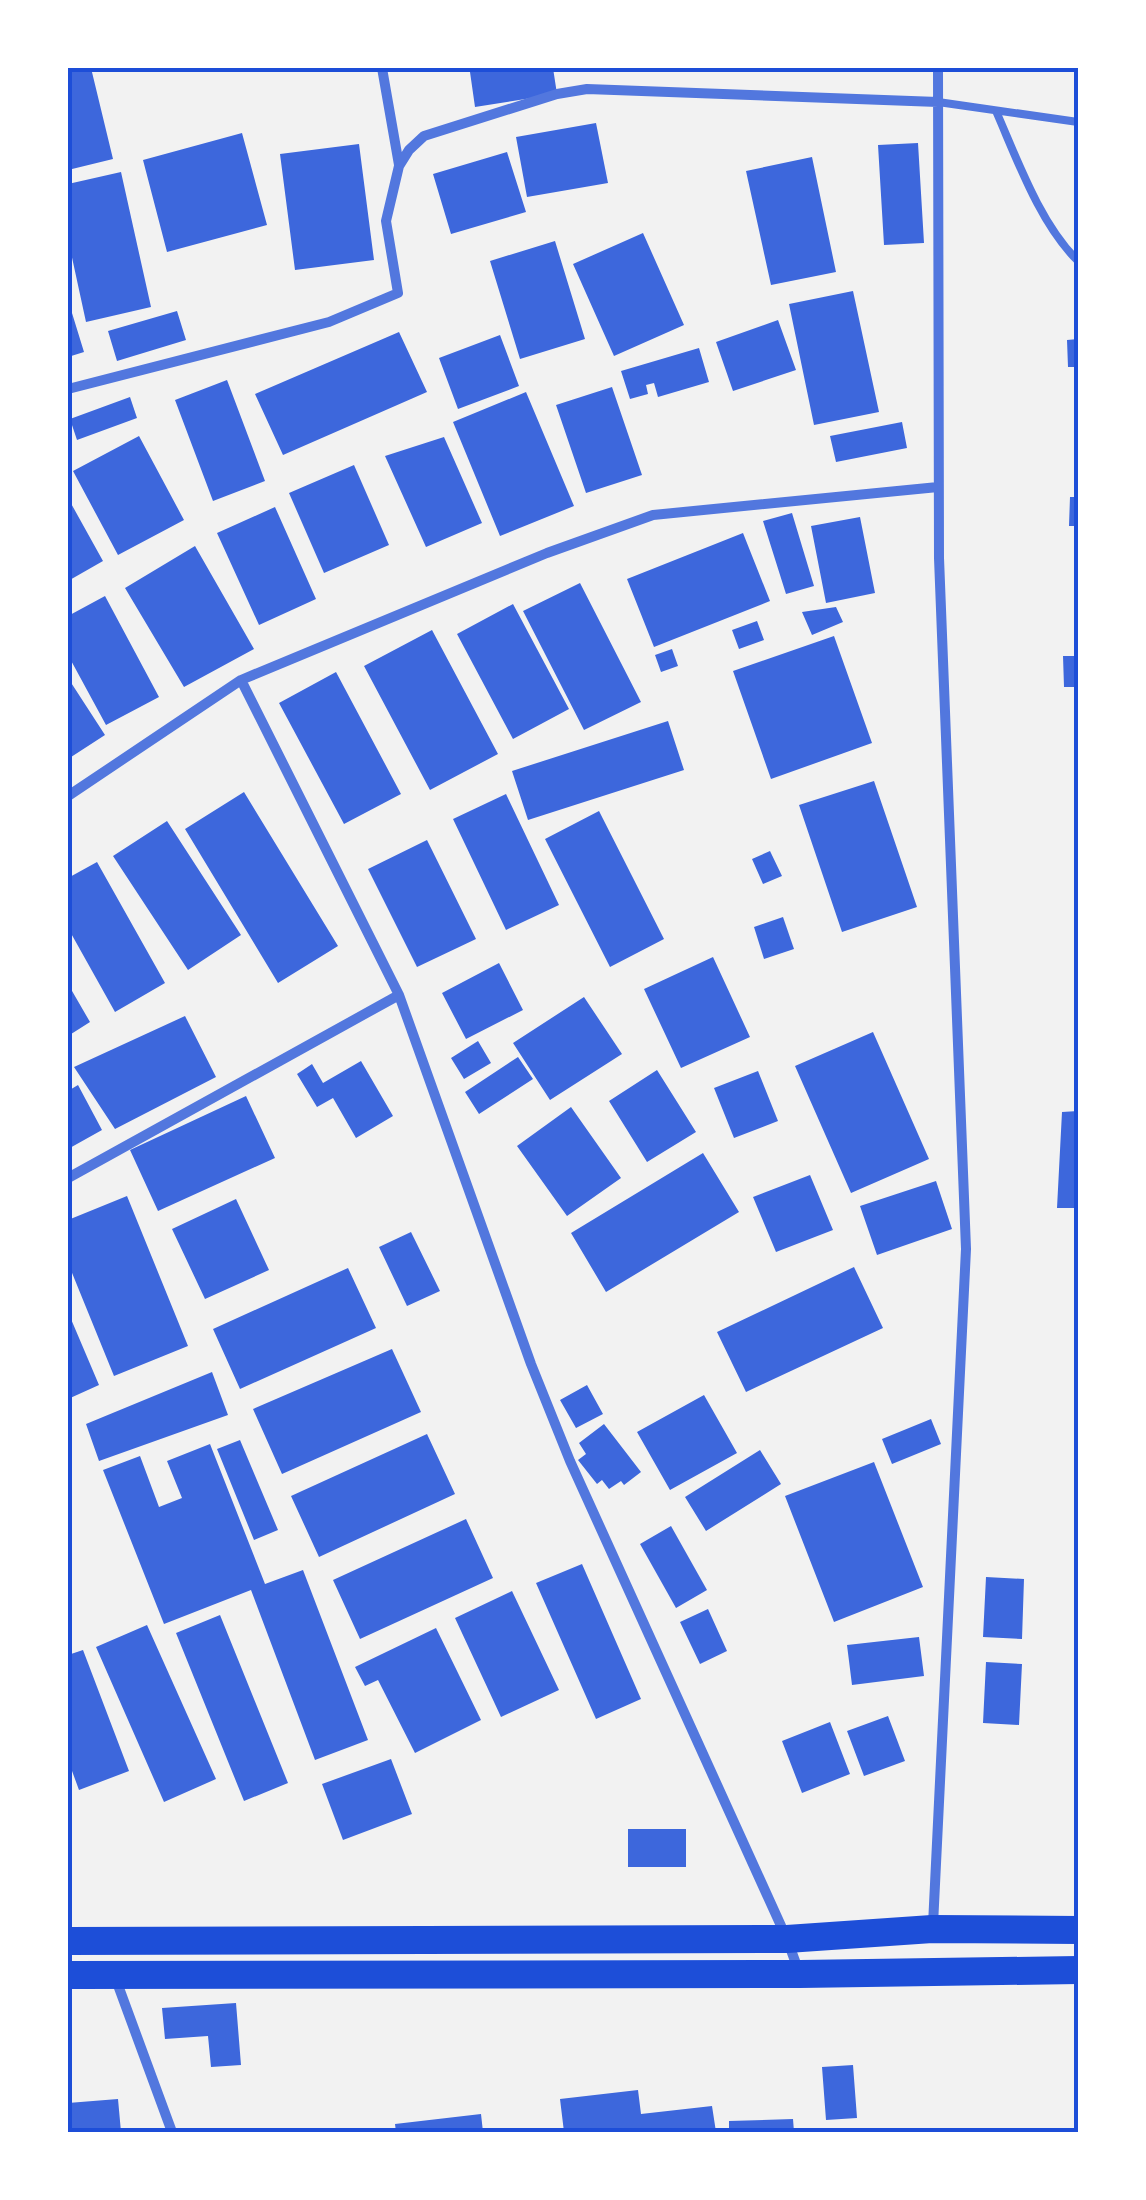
<svg xmlns="http://www.w3.org/2000/svg" width="1146" height="2200" font-family="Montserrat,sans-serif">
  <rect width="100%" height="100%" fill="#f2f2f2"/>
  <path fill="#3d67dc" d="M68,68h23l22,91 -45,11z
    M497,68h56l4,26 -82,13 -5,-35z
    M596,123l12,60 -81,14 -11,-60z
    M242,133l25,92 -100,27 -24,-92z
    M918,143l6,100 -40,2 -6,-100z
    M359,144l15,116 -79,10 -15,-116z
    M507,152l19,60 -75,22 -18,-60z
    M812,157l24,115 -65,13 -25,-114z
    M121,172l30,135 -65,15 -18,-83v-55z
    M643,233l41,92 -70,31 -41,-92z
    M555,241l30,98 -65,20 -30,-98z
    M853,291l26,121 -65,13 -25,-121z
    M68,300l16,52 -16,5z
    M177,311l9,29 -69,21 -9,-30z
    M778,320l18,50 -63,21 -17,-49z
    M399,332l28,60 -144,63 -28,-61z
    M500,335l19,51 -61,23 -19,-51z
    M1078,339v28h-10l-1,-27z
    M699,348l10,34 -51,15 -4,-14 -8,2 2,9 -18,5 -9,-28z
    M227,380l38,101 -52,20 -38,-101z
    M612,387l30,88 -56,18 -30,-88z
    M526,392l48,114 -74,30 -47,-114z
    M130,397l7,21 -60,22 -7,-21z
    M902,422l5,26 -71,14 -6,-26z
    M139,436l45,84 -66,35 -45,-84z
    M444,437l38,86 -56,24 -41,-91z
    M354,465l35,80 -65,28 -35,-80z
    M1070,497h8v29h-9z
    M68,498l35,63 -35,20z
    M275,507l41,92 -57,26 -42,-92z
    M792,513l22,73 -28,8 -23,-73z
    M860,517l15,76 -49,10 -15,-77z
    M743,533l27,68 -116,46 -27,-68z
    M195,546l59,103 -70,38 -59,-99z
    M580,583l61,119 -57,28 -61,-119z
    M105,596l54,101 -53,28 -38,-70v-39z
    M513,604l56,105 -56,30 -56,-105z
    M836,607l7,15 -31,13 -10,-23z
    M757,621l7,19 -25,9 -7,-19z
    M432,630l66,124 -68,36 -66,-124z
    M834,636l38,107 -101,36 -38,-108z
    M672,649l6,17 -17,6 -6,-17z
    M1063,656h15v31h-14z
    M336,672l65,122 -57,30 -65,-121z
    M68,678l37,57 -37,24z
    M668,721l16,49 -156,50 -16,-49z
    M874,781l43,126 -75,25 -43,-127z
    M244,792l94,154 -60,37 -93,-154z
    M506,794l53,111 -53,25 -53,-111z
    M599,811l65,128 -54,28 -65,-128z
    M167,821l74,114 -53,35 -75,-114z
    M427,840l49,99 -59,28 -49,-98z
    M770,851l12,25 -19,8 -11,-25z
    M97,862l68,121 -50,29 -47,-84v-50z
    M783,917l11,32 -30,10 -10,-32z
    M713,957l37,80 -69,31 -37,-79z
    M499,963l24,47 -57,29 -24,-46z
    M68,984l22,38 -22,14z
    M584,997l38,57 -72,46 -37,-57z
    M185,1016l31,61 -101,52 -41,-62z
    M873,1032l56,127 -78,34 -56,-127z
    M478,1041l13,22 -27,16 -13,-21z
    M518,1057l15,22 -54,35 -14,-22z
    M361,1061l32,55 -37,22 -23,-40 -16,9 -20,-33 15,-10 11,19z
    M657,1070l39,62 -49,30 -38,-61z
    M758,1071l20,50 -44,17 -20,-50z
    M78,1085l24,45 -34,19v-58z
    M246,1096l29,62 -117,53 -28,-61z
    M571,1107l50,71 -54,38 -50,-70z
    M1078,1111v97h-21l5,-96z
    M703,1153l36,59 -133,80 -35,-59z
    M810,1175l23,55 -57,22 -23,-55z
    M936,1181l16,48 -75,26 -17,-49z
    M127,1196l61,150 -74,30 -46,-113v-43z
    M236,1199l33,71 -64,29 -33,-70z
    M411,1232l29,59 -33,15 -28,-59z
    M854,1267l29,61 -137,64 -29,-60z
    M348,1268l28,60 -136,61 -27,-60z
    M68,1312l31,73 -31,14z
    M392,1349l29,63 -139,62 -29,-65z
    M212,1372l16,43 -129,46 -13,-37z
    M587,1385l16,29 -27,14 -16,-28z
    M704,1395l33,58 -67,37 -33,-58z
    M931,1419l10,25 -49,20 -10,-25z
    M604,1424l37,48 -17,13 -3,-4 -12,8 -7,-9 -5,4 -19,-24 8,-6 -7,-11z
    M427,1434l28,60 -136,63 -28,-61z
    M240,1440l38,90 -24,10 -37,-91z
    M210,1444l55,140 38,-14 65,170 -53,20 -64,-170 -87,34 -61,-154 37,-14 19,51 23,-9 -15,-37z
    M760,1450l21,34 -75,47 -21,-34z
    M874,1462l49,125 -89,35 -49,-126z
    M466,1519l27,59 -133,61 -27,-59z
    M671,1526l36,64 -31,18 -36,-64z
    M582,1564l59,135 -45,20 -60,-136z
    M986,1577l38,2 -2,60 -39,-2z
    M512,1591l47,99 -58,27 -46,-99z
    M708,1609l19,42 -27,13 -20,-42z
    M220,1615l68,168 -44,18 -68,-168z
    M147,1625l69,154 -52,23 -68,-155z
    M436,1628l45,92 -66,33 -37,-73 -13,6 -10,-19z
    M919,1637l5,39 -72,9 -5,-40z
    M83,1650l46,121 -50,19 -11,-30v-105z
    M986,1662l36,2 -3,61 -36,-2z
    M888,1716l17,45 -41,15 -17,-45z
    M830,1722l20,52 -48,19 -20,-52z
    M391,1759l21,55 -69,26 -21,-56z
    M628,1829h58v38h-58z
    M236,2003l5,62 -30,2 -3,-31 -43,3 -3,-31z
    M853,2065l4,53 -31,2 -4,-53z
    M638,2090l3,24 71,-8 4,26h-152l-4,-33z
    M118,2099l3,33h-53v-29z
    M481,2114l2,18h-87l-1,-8z
    M793,2119l1,13h-65v-11z"/>
  <g fill="none" stroke-linecap="round" stroke-linejoin="round">
    <path stroke="#5277de" stroke-width="8" d="M938,102l140,20
      M996,111c21,48 44,113 82,150"/>
    <path stroke="#5277de" stroke-width="10" d="M382,68l17,97
      M68,389l261,-67 69,-29 -12,-72 13,-55 10,-16 15,-14 133,-42 30,-5 351,13
      M241,680l158,315 132,369 39,97 217,478 12,33
      M68,796l173,-116 306,-127 106,-38 285,-28
      M68,1178l331,-183
      M933,1925l33,-676 -27,-691 -1,-490
      M115,1977l57,155"/>
    <path stroke="#1d4ed8" stroke-width="28" d="M68,1941l719,-2 145,-10 146,1
      M68,1975l732,-1 278,-4"/>
  </g>
  <rect width="1146" height="2200" fill="none" stroke="#ffffff" stroke-width="140"/>
  <rect x="70" y="70" width="1006" height="2060" fill="none" stroke="#1d4ed8" stroke-width="4"/>
</svg>
